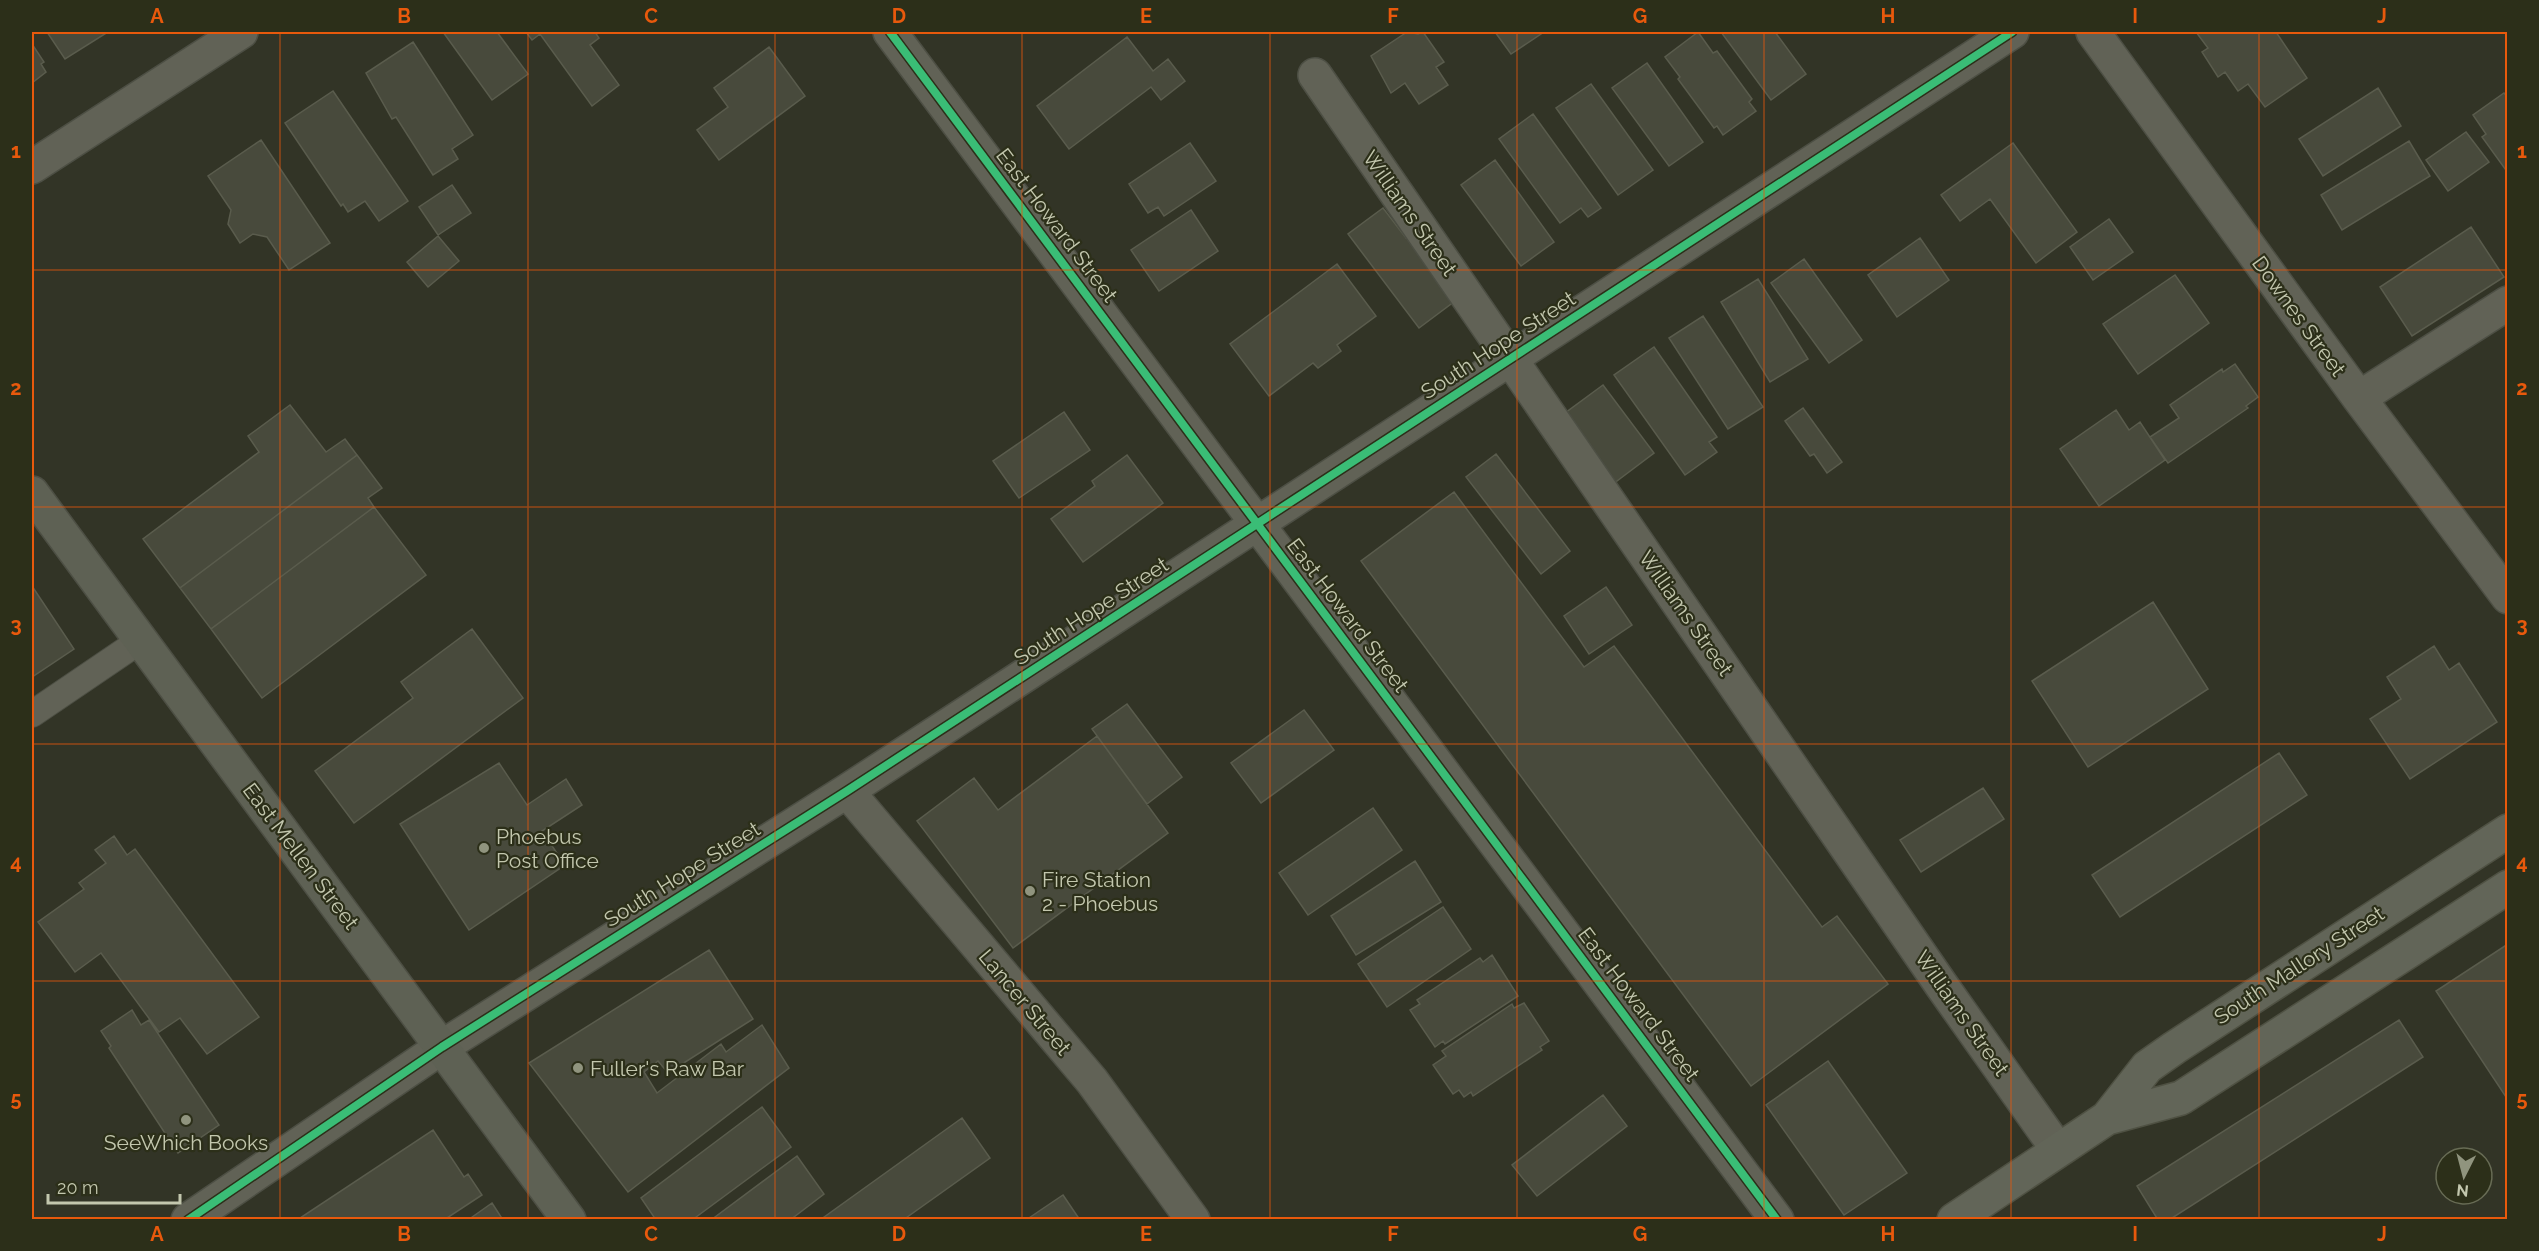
<svg xmlns="http://www.w3.org/2000/svg" width="2539" height="1251" font-family="Raleway,sans-serif">
  <rect width="100%" height="100%" fill="#323426"/>
  <path fill="#484a3c" stroke="#5a5c4d" stroke-width="1.5" d="M47,32h61l-43,27z
    M443,32h54l31,42 -36,26z
    M526,32h69l4,6 -9,7 29,40 -27,21 -52,-72 -8,6z
    M1407,32l11,2 5,-2 21,30 -8,5 12,18 -29,19 -14,-21 -14,10 -20,-37z
    M1495,32h49l-33,22z
    M1698,32l15,21 4,-2 35,48 -3,3 7,9 -33,24 -6,-9 -3,2 -36,-49 2,-2 -15,-20z
    M1721,32h54l31,42 -35,26z
    M2196,32h80l31,46 -42,29 -17,-23 -10,7 -13,-19 -7,5 -16,-25 6,-4z
    M1127,37l26,34 15,-12 17,22 -24,19 -10,-13 -82,62 -32,-43z
    M413,42l60,93 -21,14 6,10 -25,16 -37,-58 -4,2 -26,-46z
    M32,44l12,18 -3,2 5,8 -14,11z
    M769,47l36,49 -86,64 -22,-30 31,-23 -14,-19z
    M1647,63l56,79 -34,24 -57,-78z
    M1591,84l62,86 -35,25 -62,-87z
    M2378,88l23,38 -78,50 -24,-37z
    M333,91l75,110 -29,20 -14,-20 -17,11 -5,-8 -2,2 -56,-83z
    M2504,93l4,5v75l-26,-36 4,-3 -13,-19z
    M1533,114l68,94 -13,9 -7,-9 -21,15 -61,-84z
    M2466,132l23,30 -41,29 -22,-31z
    M261,140l69,103 -41,27 -22,-33 -14,-3 -13,9 -12,-19 3,-14 -23,-34z
    M2409,141l21,35 -88,54 -21,-35z
    M1190,143l26,38 -52,35 -6,-9 -10,6 -19,-29z
    M2013,143l64,89 -41,31 -46,-64 -30,22 -19,-26z
    M1495,160l59,82 -33,24 -60,-81z
    M452,185l19,28 -33,22 -19,-28z
    M1383,208l23,30 9,-7 48,64 -44,33 -71,-94z
    M1191,210l27,41 -59,40 -28,-41z
    M2109,219l24,33 -40,28 -23,-33z
    M2471,227l33,50 -92,59 -32,-49z
    M438,236l21,25 -31,26 -21,-25z
    M1920,238l29,42 -52,37 -29,-42z
    M1804,259l58,81 -33,23 -58,-80z
    M1337,264l39,52 -39,29 4,6 -23,17 -5,-5 -44,33 -39,-52z
    M2175,275l34,48 -71,51 -35,-50z
    M1758,279l50,80 -38,23 -49,-80z
    M1703,316l60,91 -35,22 -59,-91z
    M1654,347l63,90 -8,5 8,10 -32,23 -71,-100z
    M2235,364l23,33 -12,9 2,2 -80,55 -18,-26 29,-19 -9,-13 52,-36 1,3z
    M1603,385l51,68 -41,31 -52,-68z
    M290,405l36,47 19,-13 12,16 -177,133 -37,-49 116,-87 -11,-16z
    M1803,408l39,54 -15,11 -13,-19 -4,2 -25,-35z
    M2116,410l13,20 11,-8 25,38 -66,46 -39,-57z
    M1064,412l26,38 -71,48 -26,-37z
    M1496,454l74,97 -29,23 -75,-97z
    M357,455l25,33 -14,10 6,9 -163,122 -31,-41z
    M1127,455l36,48 -80,59 -32,-43 44,-33 -3,-5z
    M1454,492l130,175 30,-21 208,281 15,-11 51,68 -137,102 -390,-525z
    M374,507l52,68 -164,123 -51,-69z
    M32,586l42,63 -42,28z
    M1606,587l26,38 -43,29 -25,-38z
    M2153,602l55,87 -120,78 -56,-86z
    M472,629l51,69 -169,125 -39,-52 98,-73 -12,-16z
    M2434,646l15,24 10,-7 38,59 -87,57 -40,-60 31,-20 -14,-22z
    M1127,704l55,73 -35,27 -55,-75z
    M1304,710l30,40 -73,53 -30,-40z
    M1097,736l71,97 -155,115 -96,-127 57,-43 24,32z
    M2279,753l28,42 -187,122 -28,-42z
    M499,763l28,42 39,-26 16,26 -40,26 23,34 -96,65 -69,-106z
    M1983,788l21,31 -83,53 -21,-32z
    M1373,808l29,42 -94,65 -29,-42z
    M114,836l13,19 8,-6 124,168 -52,37 -27,-36 -21,14 -58,-79 -26,19 -37,-50 46,-33 -5,-6 27,-20 -11,-13z
    M1415,861l26,41 -85,53 -25,-39z
    M1443,907l28,42 -84,58 -29,-43z
    M2508,944v156l-72,-109z
    M709,950l44,69 -85,54 -10,-12 -14,11 13,21 64,-49 5,8 36,-27 27,43 -161,124 -99,-129z
    M1492,955l26,41 -73,48 -2,-3 -8,6 -25,-37 10,-6 -3,-4 63,-42 3,4z
    M1524,1003l25,38 -9,6 2,3 -69,46 -2,-4 -7,5 -5,-7 -6,4 -20,-29 13,-9 -4,-5 70,-47 2,4z
    M132,1010l9,15 8,-5 70,105 -41,28 -69,-105 2,-2 -10,-15z
    M2399,1020l24,37 -254,163h-11l-21,-34z
    M1828,1061l79,112 -63,42 -78,-110z
    M1603,1095l24,31 -90,70 -25,-31z
    M762,1107l29,40 -99,73h-36l-15,-22z
    M962,1118l28,40 -87,62h-83z
    M433,1130l31,47 4,-3 14,21 -38,25h-147z
    M797,1156l27,38 -34,26h-79z
    M1063,1195l17,25h-54z
    M492,1203l11,17h-35z"/>
  <g fill="none" stroke-linecap="round" stroke-linejoin="round">
    <g stroke="#4d4f44" stroke-width="28">
      <path id="service" d="M32,714l109,-74"/>
    </g>
    <g stroke="#4d4f44" stroke-width="36">
      <path id="minor" d="M890,32l887,1188
        M2093,32l266,366 149,199
        M1315,75l627,911 116,164
        M32,167l209,-135
        M2359,398l149,-95
        M847,791l245,290 101,139
        M188,1220l254,-173 405,-256 1165,-759"/>
    </g>
    <g stroke="#4d4f44" stroke-width="36">
      <path id="secondary" d="M32,493l537,727"/>
    </g>
    <g stroke="#4f5143" stroke-width="36">
      <path id="primary" d="M2107,1118l74,-20 327,-211
        M1954,1220l153,-102 40,-51 27,-19 334,-217"/>
    </g>
    <use href="#service" stroke="#616256" stroke-width="26"/>
    <use href="#minor" stroke="#616256" stroke-width="33"/>
    <use href="#secondary" stroke="#5e6154" stroke-width="33"/>
    <use href="#primary" stroke="#626558" stroke-width="33"/>
    <g stroke="#2c2f19" stroke-width="11">
      <path id="cycleway" d="M890,32l887,1188
        M188,1220l254,-173 405,-256 1165,-759"/>
    </g>
    <use href="#cycleway" stroke="#3abd76" stroke-width="8"/>
  </g>
  <path fill="none" stroke="#e8590c" stroke-width="1.5" stroke-opacity="0.55" d="M280,32v1188M528,32v1188M775,32v1188M1022,32v1188M1270,32v1188M1517,32v1188M1764,32v1188M2011,32v1188M2259,32v1188M32,270h2476M32,507h2476M32,744h2476M32,981h2476"/>
  <g fill="#90947e" stroke="#2c2f19" stroke-width="2">
    <circle cx="484" cy="848" r="6"/>
    <circle cx="1030" cy="891" r="6"/>
    <circle cx="578" cy="1068" r="6"/>
    <circle cx="186" cy="1120" r="6"/>
  </g>
  <g text-anchor="middle" dominant-baseline="central" stroke-width="4.5" stroke-linejoin="round" paint-order="stroke">
    <g font-size="21" fill="#c3c7ae" stroke="#2c2f19">
      <text transform="translate(1410 213) rotate(55)">Williams Street</text>
      <text transform="translate(1057 225) rotate(53)">East Howard Street</text>
      <text transform="translate(2299 316) rotate(54)">Downes Street</text>
      <text transform="translate(1498 345) rotate(-33)">South Hope Street</text>
      <text transform="translate(1091 611) rotate(-33)">South Hope Street</text>
      <text transform="translate(1686 613) rotate(55)">Williams Street</text>
      <text transform="translate(1348 615) rotate(53)">East Howard Street</text>
      <text transform="translate(301 856) rotate(53)">East Mellen Street</text>
      <text transform="translate(682 874) rotate(-32)">South Hope Street</text>
      <text transform="translate(2299 965) rotate(-33)">South Mallory Street</text>
      <text transform="translate(1025 1002) rotate(50)">Lancer Street</text>
      <text transform="translate(1639 1004) rotate(53)">East Howard Street</text>
      <text transform="translate(1962 1013) rotate(55)">Williams Street</text>
    </g>
    <g font-size="21" fill="#c3c7ae" stroke="#2c2f19" text-anchor="start">
      <text x="496" y="836">Phoebus<tspan x="496" dy="24">Post Office</tspan></text>
      <text x="1042" y="879">Fire Station<tspan x="1042" dy="24">2 - Phoebus</tspan></text>
      <text x="590" y="1068">Fuller's Raw Bar</text>
      <text x="186" y="1142" text-anchor="middle">SeeWhich Books</text>
    </g>
  </g>
  <rect width="2539" height="1251" fill="none" stroke="#2c2f19" stroke-width="66"/>
  <g transform="translate(2464 1176) rotate(186)"><circle r="28" fill="#2c2f19" stroke="#686c55" stroke-width="1.5"/>
  <path d="M0-4.5L10 22L0 15L-10 22Z" fill="#90947e"/>
  <text y="-9" font-size="16" font-weight="bold" text-anchor="middle" fill="#c3c7ae">N</text>
  </g>
  <path d="M48 1194v9h132v-9" fill="none" stroke="#c3c7ae" stroke-width="3"/>
  <text x="57" y="1194" font-size="18" fill="#c3c7ae" stroke="#2c2f19" stroke-width="4.5" paint-order="stroke">20 m</text>
  <rect x="33" y="33" width="2473" height="1185" fill="none" stroke="#e8590c" stroke-width="2"/>
  <g font-size="20" text-anchor="middle" font-weight="bold" fill="#e8590c">
    <text x="157" y="23">A</text>
    <text x="404" y="23">B</text>
    <text x="651" y="23">C</text>
    <text x="899" y="23">D</text>
    <text x="1146" y="23">E</text>
    <text x="1393" y="23">F</text>
    <text x="1640" y="23">G</text>
    <text x="1888" y="23">H</text>
    <text x="2135" y="23">I</text>
    <text x="2382" y="23">J</text>
    <text x="16" y="158">1</text>
    <text x="2522" y="158">1</text>
    <text x="16" y="395">2</text>
    <text x="2522" y="395">2</text>
    <text x="16" y="632">3</text>
    <text x="2522" y="632">3</text>
    <text x="16" y="869">4</text>
    <text x="2522" y="869">4</text>
    <text x="16" y="1106">5</text>
    <text x="2522" y="1106">5</text>
    <text x="157" y="1241">A</text>
    <text x="404" y="1241">B</text>
    <text x="651" y="1241">C</text>
    <text x="899" y="1241">D</text>
    <text x="1146" y="1241">E</text>
    <text x="1393" y="1241">F</text>
    <text x="1640" y="1241">G</text>
    <text x="1888" y="1241">H</text>
    <text x="2135" y="1241">I</text>
    <text x="2382" y="1241">J</text>
  </g>
</svg>
